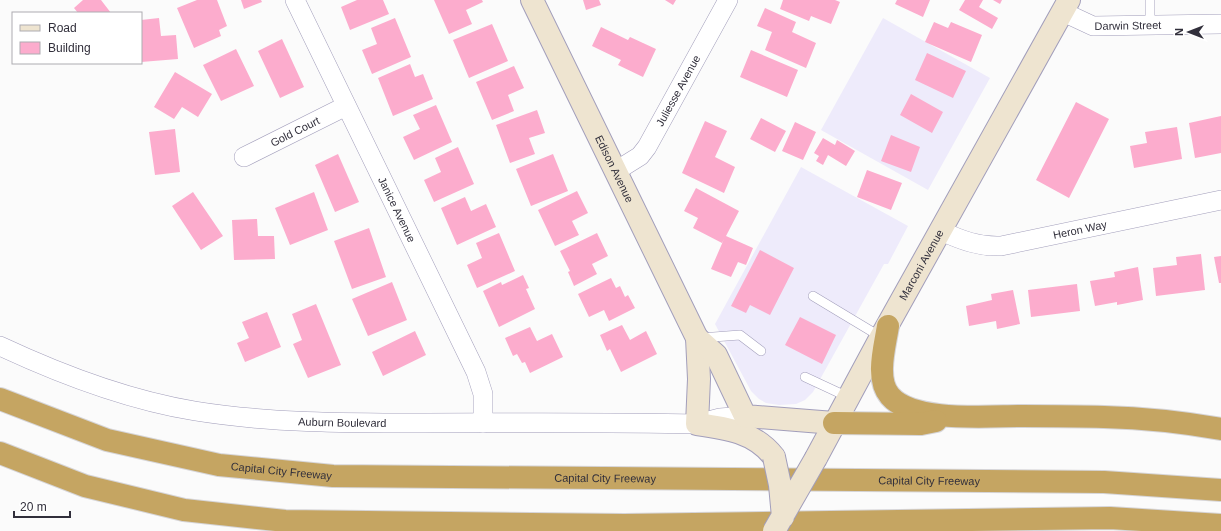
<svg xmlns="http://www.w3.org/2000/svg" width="1221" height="531" font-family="Helvetica,sans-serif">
  <rect width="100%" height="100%" fill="#fbfbfb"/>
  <path fill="#eeebfb" d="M883,18l107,60 -62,112 -107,-60z
    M801,167l107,59 -20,38h-4l-71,128 -8,8 -9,4 -17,1 -13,-2 -7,-4 -8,-8 -36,-67z"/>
  <path fill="#fcaccd" d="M83,0h18l10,13h-33l-4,-5z
    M197,0h20l10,26 -8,4 2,6 -27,12 -17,-40z
    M241,0h20l1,2 -18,7z
    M357,0h26l6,14 -39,16 -9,-23z
    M434,0h48l1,2 -17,8 6,14 -23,10z
    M583,0h16l2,5 -15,5z
    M665,0h11l-3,5z
    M783,0h52l5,2 -9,22 -20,-8 -2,5 -29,-12z
    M897,0h33l-7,17 -28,-13z
    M965,0h18l-4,7 19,11 -6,11 -33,-19z
    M993,0h9l-2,4z
    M765,8l31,14 -4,10 24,11 -10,25 -41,-18 7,-18 -15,-6z
    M159,18l2,18 15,-1 2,24 -37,3v-42z
    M395,18l16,39 -39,17 -10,-24 15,-6 -6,-16z
    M934,22l14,6 3,-6 31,13 -11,27 -46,-20z
    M492,24l16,37 -39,17 -16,-38z
    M601,27l27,13 2,-3 26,12 -13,28 -25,-12 3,-5 -29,-14z
    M282,39l22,48 -24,11 -22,-47z
    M236,49l18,37 -33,15 -18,-36z
    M751,50l47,20 -11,27 -47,-20z
    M927,53l39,18 -13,27 -38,-18z
    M410,64l5,13 8,-3 10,25 -40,17 -15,-38z
    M514,66l10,22 -16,7 6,16 -22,9 -16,-38z
    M175,72l37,22 -14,23 -16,-10 -8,12 -20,-12z
    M911,94l32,18 -11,21 -32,-18z
    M1076,102l33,17 -40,79 -33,-18z
    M436,105l16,37 -38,18 -11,-23 17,-8 -7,-14z
    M537,110l8,23 -16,5 6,16 -25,9 -14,-38z
    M1221,116v37l-26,5 -6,-35z
    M761,118l25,13 -11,21 -25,-13z
    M705,121l22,10 -12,26 20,10 -11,26 -42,-20z
    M795,122l21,10 -13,28 -21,-9z
    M1177,127l5,32 -48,9 -4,-22 17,-3 -2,-11z
    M175,129l5,43 -25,3 -6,-43z
    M891,135l29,12 -9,25 -30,-11z
    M823,138l12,7 2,-5 18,11 -9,15 -18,-11 -5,10 -7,-4 3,-5 -5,-3z
    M458,147l16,37 -40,18 -10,-22 17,-8 -6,-14z
    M338,154l21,48 -24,10 -20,-47z
    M553,154l15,37 -37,15 -15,-37z
    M867,170l35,13 -11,27 -34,-13z
    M696,188l43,23 -13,25 27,12 -7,17 -8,-3 -7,15 -20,-8 13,-30 -2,4 -29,-15 5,-10 -14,-7z
    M577,191l11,22 -16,8 7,14 -24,11 -17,-36z
    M193,192l30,44 -22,14 -29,-44z
    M314,192l14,38 -38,15 -15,-37z
    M465,197l6,14 15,-7 10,23 -39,18 -16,-37z
    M257,219l1,17h16l1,23 -41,1 -2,-40z
    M369,228l17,49 -34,12 -18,-48z
    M499,233l16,38 -38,17 -10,-23 15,-7 -6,-15z
    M597,233l11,23 -16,8 5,10 -23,12 -6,-14 2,-1 -10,-20z
    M760,250l34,18 -24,47 -20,-10 -4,8 -15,-7z
    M1201,254l4,36 -49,6 -3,-28 24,-3 -1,-8z
    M1221,256v27h-2l-5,-26z
    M1138,267l5,33 -26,5v-3l-22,4 -5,-25 25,-4 -1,-5z
    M523,275l6,13 -3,1 9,20 -36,18 -16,-36 18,-9 1,3z
    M611,278l5,10 4,-2 5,11 3,-2 7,13 -26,13 -5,-11 -15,7 -11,-23z
    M392,282l15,38 -39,16 -16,-37z
    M1077,284l3,27 -49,6 -3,-27z
    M1013,290l7,34 -23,5 -1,-8 -27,5 -3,-20 26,-6 -1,-6z
    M316,304l25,61 -33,13 -15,-34 9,-4 -10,-26z
    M267,312l14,35 -36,15 -8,-19 12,-5 -7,-16z
    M800,317l36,18 -14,29 -37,-19z
    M622,325l8,15 16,-9 11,23 -36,18 -11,-23 -3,2 -7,-16z
    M530,327l7,14 15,-7 11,23 -33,16 -5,-11 -3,1 -5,-9 -4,2 -8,-18z
    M415,331l11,24 -43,21 -11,-24z"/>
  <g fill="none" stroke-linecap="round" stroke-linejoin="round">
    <g stroke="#a29ebb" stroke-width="10">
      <path id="lane" d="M1150,0v25
        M813,296l68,41
        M700,338l40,-3 21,16
        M805,377l43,20"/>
    </g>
    <g stroke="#a29ebb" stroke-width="20">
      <g id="street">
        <path id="s1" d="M295,0l181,372 7,22v29"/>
        <path id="s2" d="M1063,12l30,14 128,-2"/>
        <path id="s3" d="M244,157l102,-51"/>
        <path id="s4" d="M616,171l24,-15 7,-9 81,-147"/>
        <path id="s5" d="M941,231c20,9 38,16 60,15l220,-46"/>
        <path id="s6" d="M0,346c62,29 128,54 195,65 74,12 149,12 224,12 93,0 185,-1 278,1l23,-6 25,-2"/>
      </g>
    </g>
    <g stroke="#a29ebb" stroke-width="24">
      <g id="secondary">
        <path id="s7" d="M532,0l165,338 2,41 -2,45c29,4 58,8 77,33"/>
        <path d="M697,338l19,17 29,61 89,7"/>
        <path id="s8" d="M816,458l65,-121 188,-337"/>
      </g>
    </g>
    <g stroke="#d6d5d8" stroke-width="24">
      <g id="highway">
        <path d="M888,326c-3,20 -13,53 2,70 23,27 98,20 132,20 27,0 54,0 82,1 39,1 78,5 117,12"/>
        <path id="s9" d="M0,399l107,41 112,25 114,11 771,6 117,8"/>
        <path d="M834,423l87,1 15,-3"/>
        <path d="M0,453l85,33 99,24 101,11 339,4 486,-7 111,7"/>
      </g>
    </g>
    <use href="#lane" stroke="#fff" stroke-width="9"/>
    <use href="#street" stroke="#fff" stroke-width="19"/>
    <use href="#secondary" stroke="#eee4d0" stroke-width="22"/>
    <use href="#highway" stroke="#c5a562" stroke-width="22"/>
    <g stroke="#a29ebb" stroke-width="24" stroke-linecap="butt">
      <path id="secondary-bridge" d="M774,457l6,28 3,32
        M774,531l42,-73"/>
    </g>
    <use href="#secondary-bridge" stroke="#eee4d0" stroke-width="22"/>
  </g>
  <g text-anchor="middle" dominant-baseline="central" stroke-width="3" stroke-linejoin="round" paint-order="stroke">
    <g font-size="11" fill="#312f3b" stroke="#fff">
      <text stroke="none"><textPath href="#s2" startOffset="68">Darwin Street</textPath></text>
      <text stroke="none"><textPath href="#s4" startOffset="104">Juliesse Avenue</textPath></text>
      <text stroke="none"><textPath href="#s3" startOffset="57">Gold Court</textPath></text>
      <text stroke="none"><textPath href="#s7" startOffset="188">Edison Avenue</textPath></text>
      <text stroke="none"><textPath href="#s1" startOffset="233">Janice Avenue</textPath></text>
      <text stroke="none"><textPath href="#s5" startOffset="143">Heron Way</textPath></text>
      <text stroke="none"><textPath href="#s8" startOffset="220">Marconi Avenue</textPath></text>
      <text stroke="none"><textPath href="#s6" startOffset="354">Auburn Boulevard</textPath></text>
      <text stroke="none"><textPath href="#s9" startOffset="292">Capital City Freeway</textPath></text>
      <text stroke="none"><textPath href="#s9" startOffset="616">Capital City Freeway</textPath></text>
      <text stroke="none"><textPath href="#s9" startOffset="940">Capital City Freeway</textPath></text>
    </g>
  </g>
  <rect x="12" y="12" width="130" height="52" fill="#ffffff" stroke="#adacb1"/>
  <rect x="20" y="25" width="20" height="6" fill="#eee4d0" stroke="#adacb1"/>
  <text x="48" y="32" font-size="12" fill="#312f3b">Road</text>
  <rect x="20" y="42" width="20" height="12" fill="#fcaccd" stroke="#adacb1"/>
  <text x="48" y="52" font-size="12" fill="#312f3b">Building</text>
  <g transform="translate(1189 32) rotate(270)" stroke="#ffffff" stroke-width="3" paint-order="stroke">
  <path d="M0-3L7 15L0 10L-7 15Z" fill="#312f3b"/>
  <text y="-6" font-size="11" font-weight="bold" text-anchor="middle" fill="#312f3b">N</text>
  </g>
  <path d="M14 511v6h56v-6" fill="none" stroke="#312f3b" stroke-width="2"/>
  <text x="20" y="511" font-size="12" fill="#312f3b" stroke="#ffffff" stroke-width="3" paint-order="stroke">20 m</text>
</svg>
